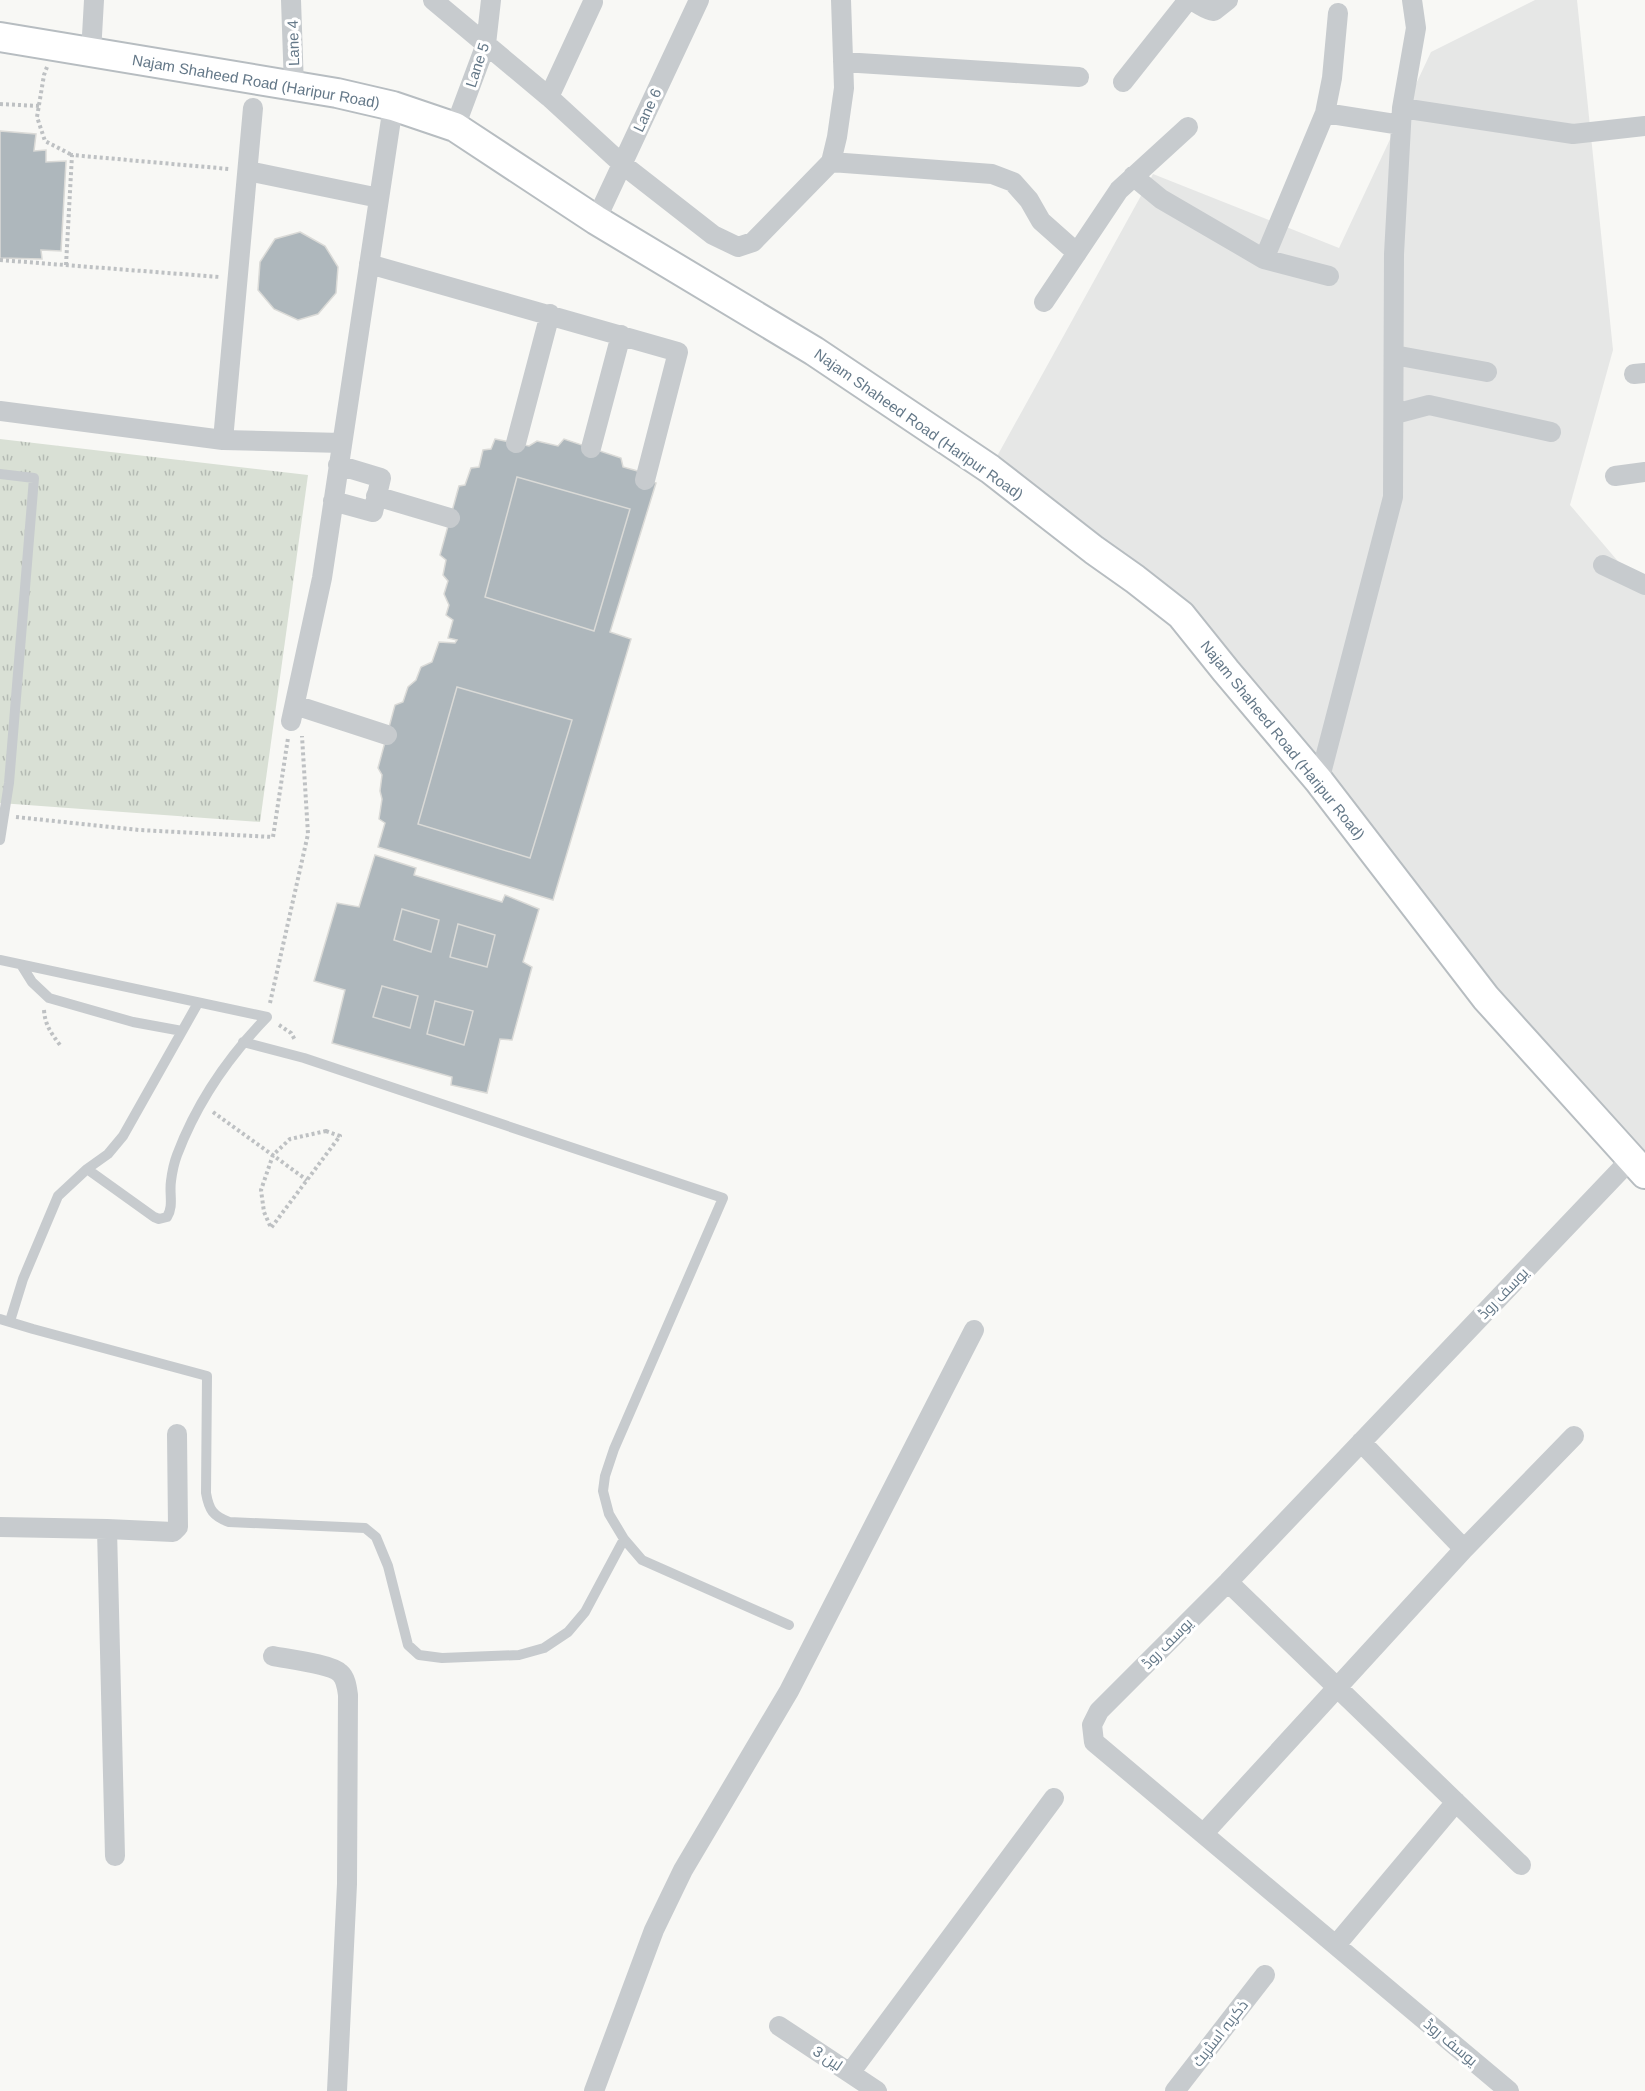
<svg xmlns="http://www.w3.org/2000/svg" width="1645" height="2091" font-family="Helvetica,Cairo,sans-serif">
  <defs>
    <pattern id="grass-tufts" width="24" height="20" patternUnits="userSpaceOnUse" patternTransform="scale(1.5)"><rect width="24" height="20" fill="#d9e0d5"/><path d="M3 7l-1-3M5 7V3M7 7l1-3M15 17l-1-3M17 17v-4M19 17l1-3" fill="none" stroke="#b4bab3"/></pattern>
  </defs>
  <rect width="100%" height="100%" fill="#f8f8f5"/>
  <path fill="#e6e7e6" d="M1535,0h42l36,350 -43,155 75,88v581l-462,-562 -193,-143 163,-295 186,74 92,-196z"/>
  <path fill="url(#grass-tufts)" d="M0,439l308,36 -48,347 -260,-19z"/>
  <path fill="#aeb7bc" stroke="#dadad7" stroke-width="1.5" d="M0,131l36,3 -2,17 12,-1v12l20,-1 -5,90 -20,-1 1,9 -42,-1z
    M300,232l25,14 13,21 -2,26 -18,21 -20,6 -24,-11 -16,-19 2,-28 15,-23z
    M495,439l34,7 8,-5 21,5 6,-7 57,19 2,9 18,5 4,8 11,3 -46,149 21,7 -78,261 -175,-53 7,-24 -6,-4 3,-20 -2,-8 2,-16 -4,-7 17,-63 8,-3 5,-15 8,-7 5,-13 11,-5 7,-20 16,1 2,-3 -9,-2 5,-18 -7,-5 3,-10 -5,-11 4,-13 -5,-6 3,-15 -6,-5 19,-69 6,-1 6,-17 8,-1 4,-17 8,-1z
    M517,477l113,32 -36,122 -109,-34z
    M457,687l115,33 -42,138 -112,-34z
    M375,855l41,13 -2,7 88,27 3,-7 34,14 -16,53 9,5 -20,73 -12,-1 -13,54 -36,-8 1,-8 -120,-34 13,-53 -31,-9 23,-78 22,4z
    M402,909l37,11 -8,32 -37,-12z
    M458,924l37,11 -8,32 -37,-10z
    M382,986l36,10 -8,32 -37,-11z
    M435,1001l38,10 -9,34 -37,-11z"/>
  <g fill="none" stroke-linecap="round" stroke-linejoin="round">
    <g stroke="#b7bdc1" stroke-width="32">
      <path id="secondary" d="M0,37l337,56 56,13 62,21 141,93 218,131 176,118 104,81 41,29 46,36 45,56 93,110 167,217 159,176"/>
    </g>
    <path stroke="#bec1c3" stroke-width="4" stroke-dasharray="3 3" stroke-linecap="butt" d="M47,67l-3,8 -7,42 8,24 27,14
      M0,104l39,2
      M0,260l220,17
      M66,265l6,-110 157,14
      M16,817l123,13 134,7 15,-99
      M270,1003l38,-169 -6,-98
      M44,1010c1,15 7,23 16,35
      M279,1025l12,8 4,7
      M213,1112l94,68
      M326,1131l14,5 -69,92 -7,-16 -3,-22 12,-35 17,-16z"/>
    <path stroke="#c7cbce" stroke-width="10" d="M0,474l34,4 -25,305 -9,57
      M0,960l267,57
      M22,966l10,16 17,16 84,24 49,9
      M243,1042l61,16 419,140 -109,251 -9,27 -2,15 6,23 15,25 18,21 147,65
      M87,1169l67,48 5,2 8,-2c7,-11 2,-23 4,-36 1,-8 3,-18 6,-26 20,-53 51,-98 90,-138
      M0,1319l33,10 174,47 -1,117c3,17 7,23 23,29l136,6 11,9 12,29 20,79 11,10 23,3 77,-3 25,-7 24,-16 17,-20 39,-73
      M10,1321l13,-42 35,-83 29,-27 21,-15 15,-18 75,-133"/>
    <path stroke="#c7cbce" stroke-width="20" d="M291,0l3,87
      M433,0l116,97 73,67 91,71 25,12 15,-5 78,-80 6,-25 7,-49 -3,-88
      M91,53l3,-53
      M843,62l236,15
      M1123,82l65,-82c10,2 16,10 26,11l14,-11
      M549,97l44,-95
      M1402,108l171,26 72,-8
      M1325,113l76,12
      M455,127l31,-83 5,-44
      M831,162l161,12 21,8 16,18 12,21 36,32
      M248,171l131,27
      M1133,176l28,23 103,60 65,17
      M596,220l103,-220
      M1264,259l61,-146 7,-35 6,-65
      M369,264l309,88 -33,128
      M1044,302l75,-112 69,-63
      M1394,355l93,17
      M1634,374l11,-1
      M0,411l223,29 119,3
      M1395,414l34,-9 122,27
      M223,440l30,-332
      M516,443l34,-129
      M591,448l30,-113
      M1615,476l30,-4
      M376,496l74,22
      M333,501l40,11 8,-34 -43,-13
      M1603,565l42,20
      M295,705l92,30
      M291,721l31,-143 71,-472
      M1319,781l74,-284 1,-243 8,-146 14,-80 -4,-28
      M1361,1442l103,107
      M0,1527l107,2 66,3 5,-5 -1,-93
      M107,1529l8,327
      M1228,1582l293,283
      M273,1656c14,3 58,8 67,17 6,5 7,15 8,22l-1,189 -10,207
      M1204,1833l260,-284 110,-113
      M1336,1945l120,-143
      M779,2026l98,65
      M850,2073l204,-275
      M594,2091l60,-161 29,-60 106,-179 185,-361
      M1175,2091l90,-116
      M1509,2091l-415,-349 -2,-17 7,-14 129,-129 403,-423"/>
    <use href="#secondary" stroke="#fff" stroke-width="28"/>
  </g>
  <g text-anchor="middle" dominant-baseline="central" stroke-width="6" stroke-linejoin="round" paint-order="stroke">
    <g font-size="15" fill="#647888" stroke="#fff">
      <text transform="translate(293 43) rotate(-92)">Lane 4</text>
      <text transform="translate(477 65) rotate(-72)">Lane 5</text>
      <text transform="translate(256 81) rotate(10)">Najam Shaheed Road (Haripur Road)</text>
      <text transform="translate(647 110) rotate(-65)">Lane 6</text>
      <text transform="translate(919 424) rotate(35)">Najam Shaheed Road (Haripur Road)</text>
      <text transform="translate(1283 740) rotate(51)">Najam Shaheed Road (Haripur Road)</text>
      <text transform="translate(1503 1293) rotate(-46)">یوسف روڈ</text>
      <text transform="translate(1167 1643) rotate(-45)">یوسف روڈ</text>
      <text transform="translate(1220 2033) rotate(-52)">ذکریہ اسٹریٹ</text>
      <text transform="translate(1451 2042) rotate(40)">یوسف روڈ</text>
      <text transform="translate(828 2058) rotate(34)">لین 3</text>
    </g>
  </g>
</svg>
